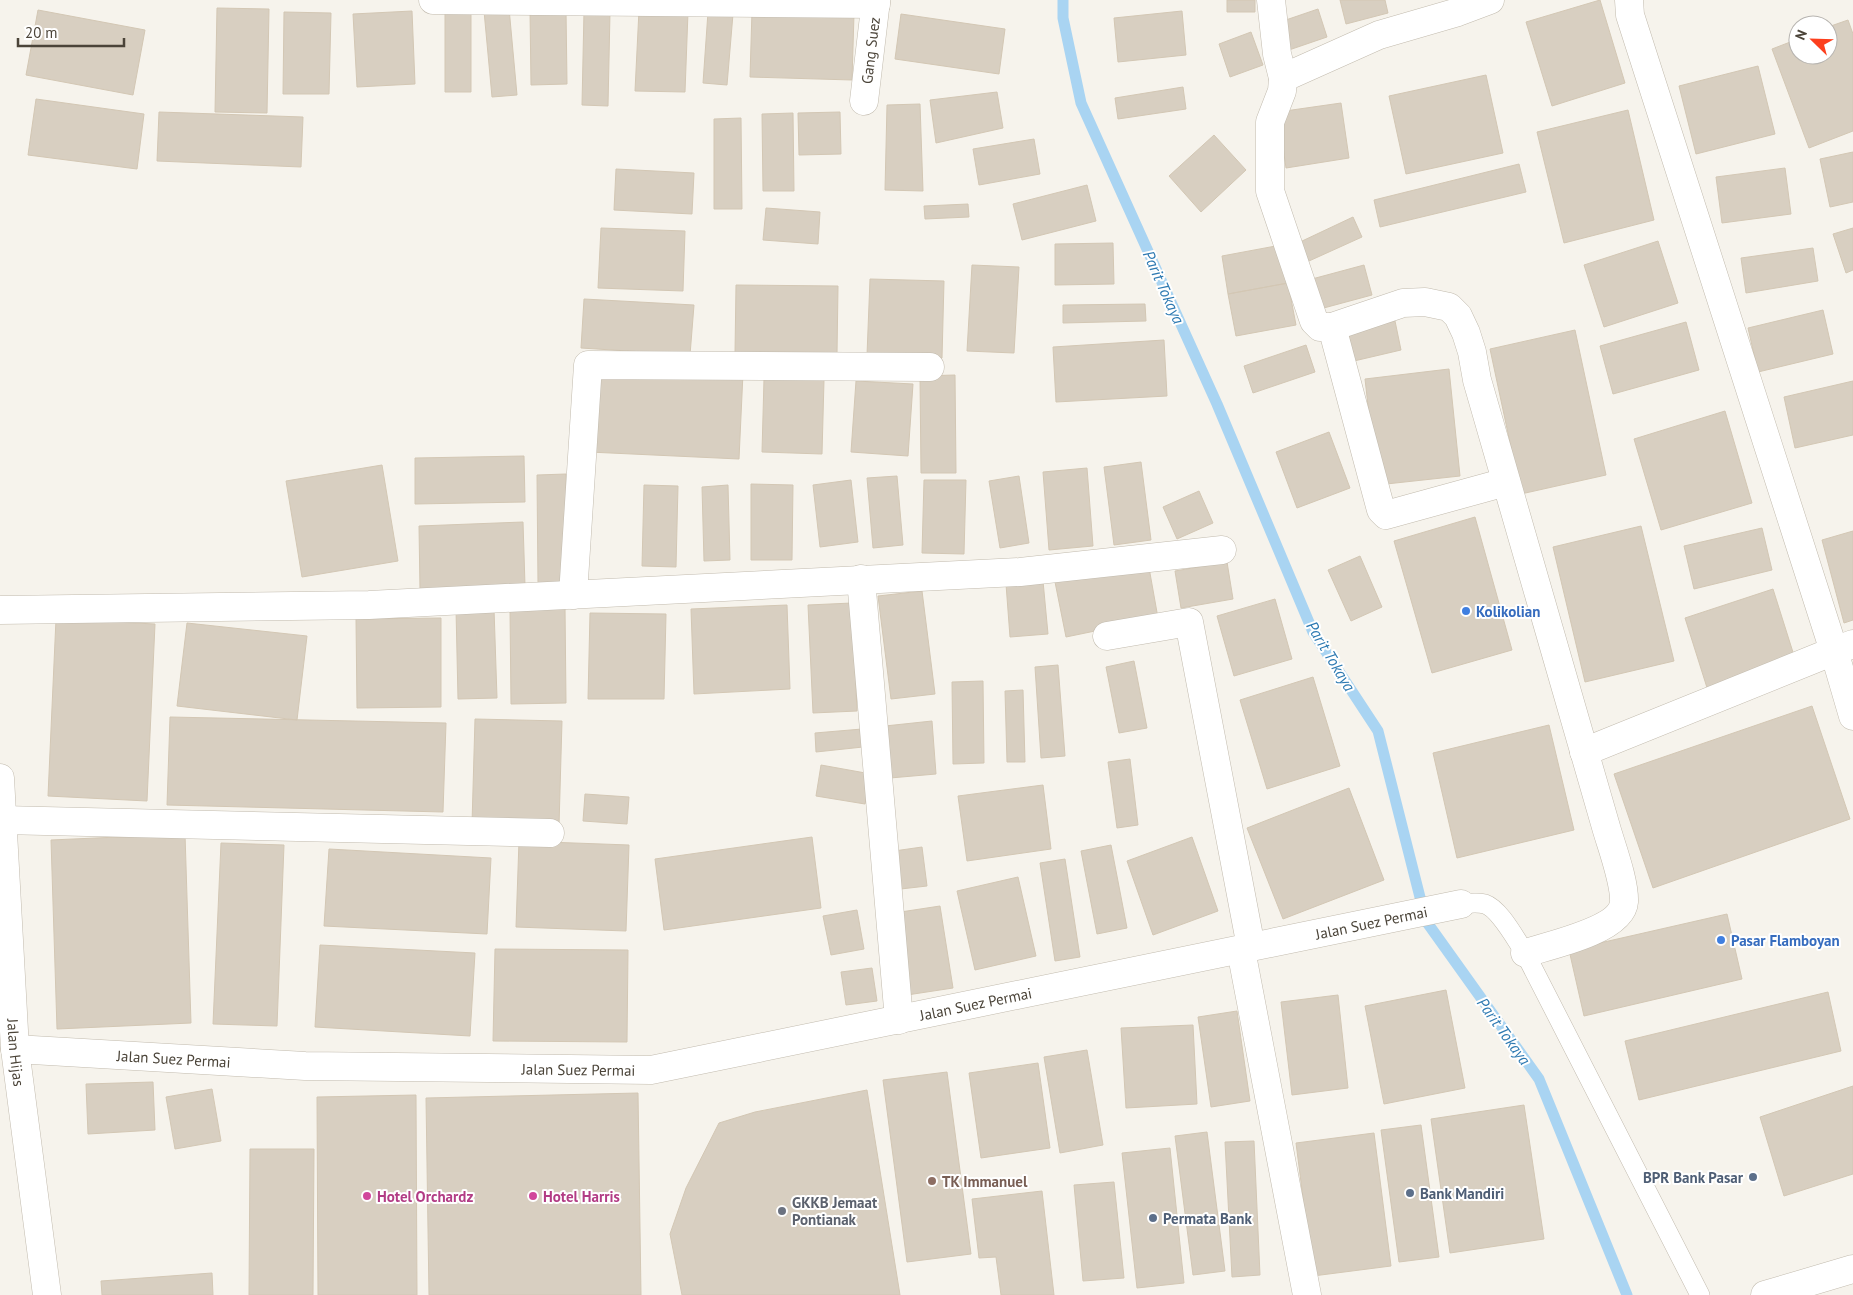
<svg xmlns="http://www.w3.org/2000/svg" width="1853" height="1295" font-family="'PT Sans',sans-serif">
  <rect width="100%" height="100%" fill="#f6f3ec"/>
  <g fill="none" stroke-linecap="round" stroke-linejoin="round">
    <path stroke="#a9d4f2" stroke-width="11" d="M1063,0v18l18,85 136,301 96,228 65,99 48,190 113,158 88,216"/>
  </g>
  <path fill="#d8cfc1" stroke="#d3c7b4" d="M1227,0h28v12h-28z
    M1340,0h45l3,13 -42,11z
    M1600,0l25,83 -73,23 -26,-84z
    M217,8l52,1 -2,104 -52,-1z
    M509,8l8,87 -25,2 -8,-86z
    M1318,9l9,28 -41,14 -9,-28z
    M38,10l107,20 -12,65 -107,-20z
    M530,10h36l1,74 -36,1z
    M639,10l49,2 -3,80 -50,-1z
    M412,11l3,73 -58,3 -4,-73z
    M445,11h26v81h-26z
    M584,11l26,1 -2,94 -26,-1z
    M752,11l102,3 -2,66 -102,-3z
    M1182,11l4,44 -68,7 -4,-44z
    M284,12l47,1 -2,81h-46z
    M708,12l25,2 -6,71 -24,-2z
    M901,14l104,15 -6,45 -104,-15z
    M1848,20l5,14v97l-44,17 -37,-99 26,-10v16h30v-28z
    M1251,32l12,33 -33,12 -11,-33z
    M1758,66l17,68 -79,20 -17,-68z
    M1486,75l17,78 -97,21 -17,-78z
    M1183,87l3,22 -68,10 -3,-21z
    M997,92l6,36 -67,15 -6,-43z
    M36,99l108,15 -7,55 -109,-14z
    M1341,103l8,55 -63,10 -8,-56z
    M920,104l3,87 -38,-1 2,-85z
    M1628,110l26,110 -90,23 -27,-111z
    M159,112l144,5 -2,50 -144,-6z
    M840,112l1,42 -42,1 -1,-42z
    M793,113l1,78h-31l-1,-77z
    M741,118l1,91h-28v-90z
    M1214,135l32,35 -45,42 -32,-36z
    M1034,139l6,35 -61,11 -6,-36z
    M1853,152v50l-23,5 -10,-48z
    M1519,164l7,28 -146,35 -6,-27z
    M1785,168l6,46 -69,9 -6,-46z
    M616,169l78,4 -2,41 -78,-4z
    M1087,185l9,36 -74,19 -9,-36z
    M968,204l1,13 -44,2 -1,-13z
    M766,208l54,4 -2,32 -55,-4z
    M1353,217l9,20 -53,24 -9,-19z
    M601,228l84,3 -2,60 -85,-3z
    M1853,228v42l-7,3 -13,-39z
    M1658,241l20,62 -74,24 -20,-62z
    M1113,243l1,41 -59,1v-41z
    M1281,245l7,38 -60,11 -6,-38z
    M1813,248l5,33 -72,12 -5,-35z
    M972,265l47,2 -5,86 -47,-2z
    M1364,265l8,30 -52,14 -8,-30z
    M870,279l74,2 -2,77 -75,-3z
    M1288,283l8,42 -60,11 -8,-42z
    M736,285l102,1 -1,68 -102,-1z
    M584,299l110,6 -4,50 -109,-7z
    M1145,304l1,17 -83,2v-18z
    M1823,310l10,44 -75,18 -10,-44z
    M1395,321l6,29 -47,11 -6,-29z
    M1686,322l13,48 -86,24 -13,-48z
    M1575,330l31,145 -85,19 -31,-145z
    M1164,340l3,56 -111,6 -3,-55z
    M1306,345l9,27 -62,21 -9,-27z
    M593,366l150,7 -4,86 -150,-7z
    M1449,369l11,107 -83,9 -12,-106z
    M955,375l1,98h-35l-1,-97z
    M764,379l60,1 -2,74 -60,-2z
    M856,381l57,3 -5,72 -57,-4z
    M1853,381v54l-58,13 -11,-51z
    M1725,411l27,92 -91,27 -27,-91z
    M1329,432l21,56 -53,20 -21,-56z
    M524,456l1,46 -110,2v-46z
    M1141,462l10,78 -37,5 -10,-78z
    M382,465l16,96 -96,16 -16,-96z
    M1087,468l6,78 -44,4 -6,-78z
    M566,474l2,109 -30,1 -1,-109z
    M897,476l6,69 -30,3 -6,-70z
    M1019,476l10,67 -29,5 -11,-67z
    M851,480l7,62 -38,5 -7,-62z
    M924,480h42l-2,74 -42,-1z
    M751,484l42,1 -1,75h-41z
    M644,485l34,1 -2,81 -34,-1z
    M728,485l2,75 -26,1 -2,-74z
    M1199,491l14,32 -36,16 -14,-32z
    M1475,517l37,133 -80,23 -38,-132z
    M523,522l2,64 -105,4 -1,-64z
    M1641,526l33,135 -89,21 -32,-135z
    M1762,528l10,42 -78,19 -10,-43z
    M1853,531v89l-9,3 -22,-83z
    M1360,556l22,51 -31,14 -23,-51z
    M1148,562l10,56 -92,19 -11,-55z
    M1227,562l6,37 -52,9 -6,-37z
    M1043,581l5,53 -38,3 -4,-53z
    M1773,589l24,76 -88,29 -24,-76z
    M922,591l13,103 -44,5 -13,-103z
    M1275,599l17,60 -58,17 -17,-60z
    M852,603l5,108 -44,2 -5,-108z
    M787,605l3,84 -96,5 -3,-85z
    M565,607l1,96 -55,1 -1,-95z
    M456,609h38l3,89 -39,1z
    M590,613l76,1 -2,85h-76z
    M441,618v89l-84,1 -1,-89z
    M56,619l99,5 -8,177 -99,-5z
    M187,623l120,13 -10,84 -120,-14z
    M1134,661l13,67 -28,5 -13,-66z
    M1058,665l7,91 -24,2 -6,-91z
    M1313,677l27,89 -73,23 -27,-89z
    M983,681l1,82 -31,1 -1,-82z
    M1023,690l2,72h-18l-2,-71z
    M1812,706l38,113 -197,69 -39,-114z
    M170,717l276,6 -3,89 -276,-7z
    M475,719l87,2 -3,105 -87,-2z
    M932,721l4,53 -46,4 -5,-52z
    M1549,725l25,105 -117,28 -24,-105z
    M862,729l1,18 -47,5 -1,-19z
    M1130,759l8,66 -21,3 -9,-66z
    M821,765l50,9 -6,30 -49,-8z
    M1043,785l8,64 -84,12 -9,-65z
    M1349,788l35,92 -101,39 -36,-91z
    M585,794l44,3 -2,27 -44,-3z
    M185,834l6,189 -134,6 -6,-189z
    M812,837l9,71 -157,22 -9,-71z
    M1192,837l26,74 -65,24 -26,-74z
    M519,841l110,4 -3,86 -110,-4z
    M221,843l63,2 -7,181 -64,-2z
    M1111,845l16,83 -30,6 -16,-83z
    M922,847l5,39 -35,4 -5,-38z
    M329,849l162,9 -4,76 -163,-8z
    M1065,859l15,98 -25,4 -15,-98z
    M1018,877l18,79 -61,14 -18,-79z
    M940,906l13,82 -46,7 -13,-82z
    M857,910l7,39 -33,6 -8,-39z
    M1727,914l15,65 -158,37 -15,-66z
    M320,945l155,8 -5,83 -155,-9z
    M495,949l133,1 -1,92 -134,-1z
    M872,968l5,33 -31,4 -5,-33z
    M1446,990l19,98 -81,16 -19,-98z
    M1828,992l13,59 -202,49 -14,-59z
    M1338,995l10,93 -56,7 -11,-93z
    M1237,1011l13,90 -39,6 -13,-90z
    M1193,1025l4,79 -71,4 -5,-80z
    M1087,1050l16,95 -43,8 -16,-96z
    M1038,1063l12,85 -69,10 -12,-85z
    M947,1072l24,182 -64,8 -24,-182z
    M153,1082l2,48 -67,4 -2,-50z
    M1853,1086v88l-69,22 -24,-79z
    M212,1089l9,52 -46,8 -9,-52z
    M867,1090l33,205h-218l-12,-61 16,-46 33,-65 36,-11z
    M638,1093l3,202h-212l-3,-197z
    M416,1095l1,200h-99l-1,-198z
    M1524,1105l20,134 -94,14 -19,-134z
    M1421,1125l18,132 -40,5 -18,-132z
    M1207,1132l18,139 -32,4 -18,-139z
    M1374,1133l17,133 -78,10 -17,-133z
    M1254,1141l6,134 -28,2 -7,-135z
    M1170,1148l14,135 -47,5 -15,-135z
    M250,1149h64l-1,146h-64z
    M1114,1182l10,96 -41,3 -9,-96z
    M1042,1191l12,104h-53l-5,-38 -17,1 -7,-59z
    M212,1273l1,22h-111l-1,-14z"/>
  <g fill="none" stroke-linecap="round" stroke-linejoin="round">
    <g stroke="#c2bbae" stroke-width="20">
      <path id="service" d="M1461,904c8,-1 16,-2 24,0 15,5 31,36 40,49l175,342"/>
    </g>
    <g stroke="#c2bbae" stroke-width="29">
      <g id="minor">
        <path d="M433,0l443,4"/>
        <path d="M1271,0l6,54 6,24 -1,13 -12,31v69l44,130 6,6h12l71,-24 22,-1 24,5 9,9 8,17 6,19 5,28 129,447c6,21 19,55 18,75 -2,28 -76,44 -99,51"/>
        <path d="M1629,0l1,15 204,636 19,65"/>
        <path d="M1283,78l96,-43 79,-23 32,-12"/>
        <path id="s1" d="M864,101l12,-101"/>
        <path d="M1332,327l49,183 5,5 120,-33"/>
        <path d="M861,579l38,441"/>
        <path d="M573,595l15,-230 342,2"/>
        <path d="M0,610l369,-5 651,-33 202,-22"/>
        <path d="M1107,636l82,-14 62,325"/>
        <path d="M1584,752l250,-101 19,-7"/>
        <path id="s2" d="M0,778l15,271 32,246"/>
        <path d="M2,820l548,13"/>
        <path d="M1241,950l66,345"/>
        <path id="s3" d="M15,1049l290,17 346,4 810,-166"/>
      </g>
    </g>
    <g stroke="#c2bbae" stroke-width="29">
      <path id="tertiary" d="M1765,1295l88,-26"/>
    </g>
    <use href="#service" stroke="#fff" stroke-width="19"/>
    <use href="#minor" stroke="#fff" stroke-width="28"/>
    <use href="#tertiary" stroke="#fff" stroke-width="28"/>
  </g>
  <g fill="#3f7fe0" stroke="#fff" stroke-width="2">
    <circle cx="1466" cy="611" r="5"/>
    <circle cx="1721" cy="940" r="5"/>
  </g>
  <g fill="#5c6f8a" stroke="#fff" stroke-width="2">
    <circle cx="1753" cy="1177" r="5"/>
    <circle cx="1410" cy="1193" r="5"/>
    <circle cx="1153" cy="1218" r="5"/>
  </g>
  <circle fill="#8d6e63" stroke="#fff" stroke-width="2" cx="932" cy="1181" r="5"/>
  <g fill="#d1479c" stroke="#fff" stroke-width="2">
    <circle cx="367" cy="1196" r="5"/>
    <circle cx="533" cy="1196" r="5"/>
  </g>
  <circle fill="#6b7280" stroke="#fff" stroke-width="2" cx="782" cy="1211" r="5"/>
  <g text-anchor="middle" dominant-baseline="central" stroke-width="4" stroke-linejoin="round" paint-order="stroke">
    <g font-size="15" fill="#4b4439" stroke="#fff">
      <text stroke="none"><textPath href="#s1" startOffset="51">Gang Suez</textPath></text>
      <text stroke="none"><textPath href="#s3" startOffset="1372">Jalan Suez Permai</textPath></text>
      <text stroke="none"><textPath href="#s3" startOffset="968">Jalan Suez Permai</textPath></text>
      <text stroke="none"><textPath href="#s2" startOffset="275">Jalan Hijas</textPath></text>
      <text stroke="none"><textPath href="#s3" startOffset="159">Jalan Suez Permai</textPath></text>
      <text stroke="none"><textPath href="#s3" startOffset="564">Jalan Suez Permai</textPath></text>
    </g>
    <g font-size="15" font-weight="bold" fill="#366cbe" stroke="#fff" text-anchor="start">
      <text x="1476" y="611">Kolikolian</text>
      <text x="1731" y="940">Pasar Flamboyan</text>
    </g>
    <g font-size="15" font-weight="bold" fill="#4e5e75" stroke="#fff" text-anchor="start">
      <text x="1743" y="1177" text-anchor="end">BPR Bank Pasar</text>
      <text x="1420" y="1193">Bank Mandiri</text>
      <text x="1163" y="1218">Permata Bank</text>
    </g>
    <g font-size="15" font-weight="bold" fill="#785e54" stroke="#fff" text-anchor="start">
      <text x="942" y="1181">TK Immanuel</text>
    </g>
    <g font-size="15" font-weight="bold" fill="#b23c85" stroke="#fff" text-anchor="start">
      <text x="377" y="1196">Hotel Orchardz</text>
      <text x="543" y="1196">Hotel Harris</text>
    </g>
    <g font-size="15" font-weight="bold" fill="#5b616d" stroke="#fff" text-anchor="start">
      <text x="792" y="1202">GKKB Jemaat<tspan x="792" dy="17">Pontianak</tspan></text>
    </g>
    <g font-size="16" font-style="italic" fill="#2e7ab2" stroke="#fff">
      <text transform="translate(1164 287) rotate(66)">Parit Tokaya</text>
      <text transform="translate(1331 656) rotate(59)">Parit Tokaya</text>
      <text transform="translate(1504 1031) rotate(54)">Parit Tokaya</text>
    </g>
  </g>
  <g transform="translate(1813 40) rotate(293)"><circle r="24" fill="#ffffff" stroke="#b7b4b0"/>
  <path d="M0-4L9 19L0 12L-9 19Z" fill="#fc3f1d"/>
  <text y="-8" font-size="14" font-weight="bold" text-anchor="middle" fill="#4b4439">N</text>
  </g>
  <path d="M18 38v8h106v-8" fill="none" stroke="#4b4439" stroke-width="2.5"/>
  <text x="25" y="38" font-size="15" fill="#4b4439" stroke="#ffffff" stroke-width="4" paint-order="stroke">20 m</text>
</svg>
